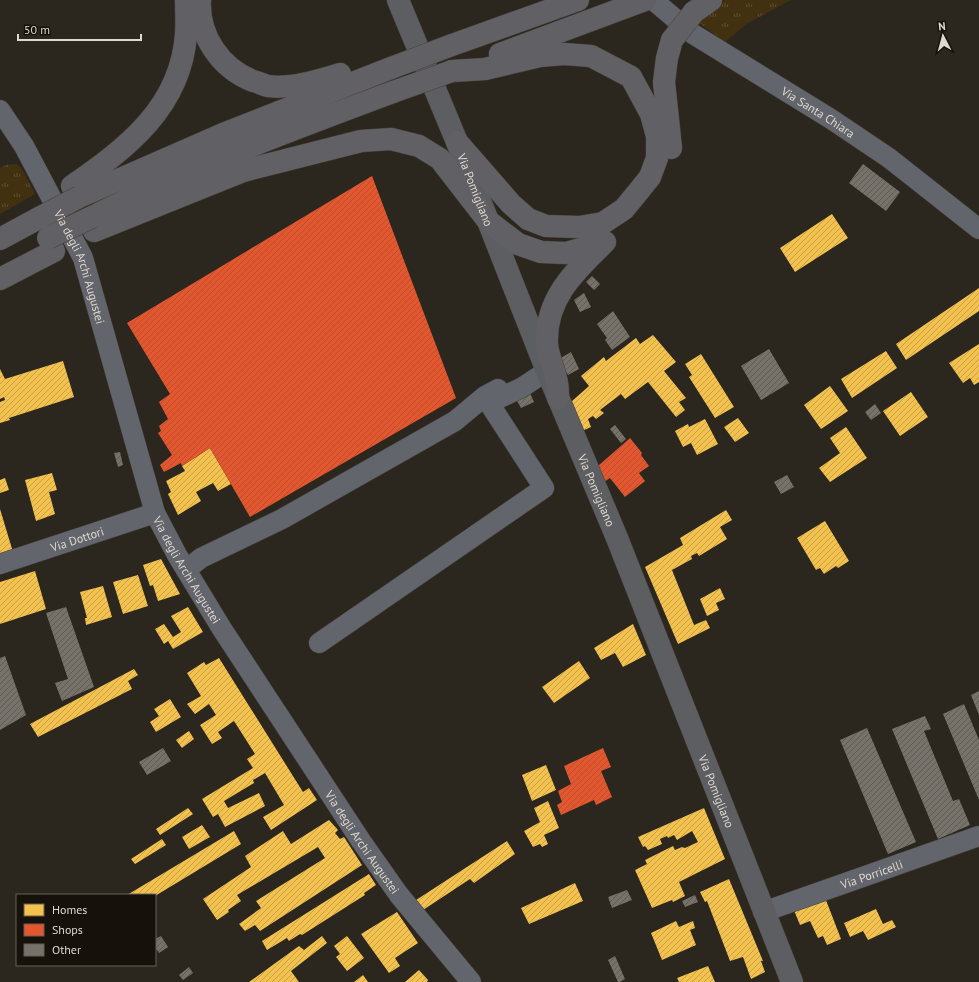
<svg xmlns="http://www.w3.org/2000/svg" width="979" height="982" font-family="'PT Sans',sans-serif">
  <defs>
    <pattern id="grass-tufts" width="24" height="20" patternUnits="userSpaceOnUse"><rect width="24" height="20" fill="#423110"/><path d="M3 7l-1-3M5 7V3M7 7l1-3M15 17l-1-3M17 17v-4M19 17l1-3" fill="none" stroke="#5d4e32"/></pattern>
    <pattern id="homes-hatch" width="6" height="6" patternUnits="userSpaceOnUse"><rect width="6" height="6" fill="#f2c14e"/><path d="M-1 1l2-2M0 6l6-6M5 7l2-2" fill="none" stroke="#c6a14a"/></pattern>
    <pattern id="shops-hatch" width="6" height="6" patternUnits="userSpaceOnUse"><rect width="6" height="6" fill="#e4572e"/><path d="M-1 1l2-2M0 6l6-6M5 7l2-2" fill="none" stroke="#b45033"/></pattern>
    <pattern id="building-hatch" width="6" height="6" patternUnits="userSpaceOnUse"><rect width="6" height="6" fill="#767169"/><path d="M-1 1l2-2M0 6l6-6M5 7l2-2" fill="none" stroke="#5f5b56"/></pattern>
  </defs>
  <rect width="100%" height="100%" fill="#2c271e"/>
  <path fill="url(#grass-tufts)" d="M725,0h66l-45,24 -21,18 -28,-21z
    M17,164l5,5 13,25 -35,20v-46l6,-3z"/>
  <path fill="url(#homes-hatch)" d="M832,214l16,24 -53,34 -15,-24z
    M979,288v23l-73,49 -10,-16z
    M653,335l23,27 -12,9 22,27 -7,4 6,8 -9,7 -28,-35 -23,17 -4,-5 -21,16 4,3 -8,6 -3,-3 -5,3 3,8 -9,4 -11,-29 18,-16 -8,-10 23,-19 2,4 30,-23 4,6z
    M979,344v38l-5,3 -4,-7 -7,5 -14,-20z
    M886,351l11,17 -45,30 -11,-19z
    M701,354l33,53 -19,11 -26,-41 3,-2 -7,-11z
    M63,361l11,36 -65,21 1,2 -10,3v-21l5,-2 -1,-3 -4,2v-30l5,10z
    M830,386l18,25 -27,18 -17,-24z
    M911,392l17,25 -28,19 -17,-25z
    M738,418l11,15 -14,9 -11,-15z
    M705,419l13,25 -21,11 -6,-12 -8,4 -8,-16 13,-7 1,3z
    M846,427l21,31 -37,24 -11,-14 21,-15 -10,-15z
    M210,448l21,36 -13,7 -5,-8 -17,9 5,9 -23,14 -10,-21 3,-2 -5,-11 19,-10 -3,-5z
    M52,473l5,17 -8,2 6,22 -19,7 -11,-41z
    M5,478l4,12 -9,3v-13z
    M0,509l13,43 -13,4z
    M726,510l6,10 -12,7 7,12 -28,17 -2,-3 -6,3 1,3 -20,11 22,55 12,-5 4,8 -32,16 -33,-77 38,-22 -3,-7z
    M825,521l24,40 -11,7 -2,-2 -12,8 -4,-6 -4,2 -19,-32z
    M161,559l19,35 -22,7 -5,-16 -3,1 -7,-21z
    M35,571l11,38 -46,15v-42z
    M138,575l10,31 -25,8 -10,-32z
    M103,586l9,31 -26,8 -1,-7h2l-7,-26z
    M720,588l5,11 -9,4 3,7 -12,6 -7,-17z
    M188,607l15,25 -30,17 -5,-8 -4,3 -9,-15 9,-5 9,13 8,-5 -10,-16z
    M633,624l13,31 -23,12 -8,-14 -14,7 -7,-12z
    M219,658l84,134 6,-4 8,12 -46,30 -8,-13 21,-12 -19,-32 -12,7 1,3 -30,18 4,7 31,-15 6,13 -40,21 -7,-13 -5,3 -11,-18 51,-31 -6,-9 8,-5 -21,-33 -16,11 4,6 -10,6 -12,-19 16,-10 -7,-11 -14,10 -8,-10 14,-8 -14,-23 17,-11 2,3z
    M579,661l11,17 -36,25 -12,-16z
    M134,669l4,6 -10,6 4,8 -94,48 -8,-13z
    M170,699l11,18 -25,15 -6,-10 9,-6 -5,-7z
    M189,731l5,8 -12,9 -6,-8z
    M546,765l10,25 -24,11 -10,-26z
    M548,801l11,27 -15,7 4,9 -6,3 -2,-3 -7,3 -9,-16 16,-9 -6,-14z
    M188,808l5,6 -33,21 -4,-6z
    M704,808l21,51 -46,23 6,14 -12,6 -1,-2 -20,8 -17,-38 12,-6 -2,-4 28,-14 2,4 7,-3 3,1 13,-6 -6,-11 -15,9 -3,-5 -6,3 -1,-2 -7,3 2,5 -14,6 -3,-4 -2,1 -5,-10z
    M329,820l9,10 -3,3 5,6 4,-2 18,28 -102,66 -5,-6 -10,6 -6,-7 22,-16 -5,-7 69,-43 -7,-11 -81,48 4,6 -13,9 1,2 -12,8 -14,-21 48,-32 -6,-11 38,-25 8,13z
    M202,825l8,12 -21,12 -7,-12z
    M234,831l7,13 -86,52 -28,-1z
    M162,839l4,6 -31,19 -4,-5z
    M507,841l8,13 -41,29 -4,-4 -50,33 -7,-10z
    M369,874l7,11 -12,8 1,2 -63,40 -2,-1 -11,7 -2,-3 -20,12 -5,-9z
    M729,879l34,82h-2l4,11 -14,7 -8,-22 -13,4 -23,-60 -2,1 -5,-10z
    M575,883l8,18 -54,23 -8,-16z
    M824,895l17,44 -14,6 -4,-9 -5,2 -8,-17 -10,4 -7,-17z
    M876,909l7,15 9,-4 4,7 -28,13 -5,-9 -13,6 -6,-14z
    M397,912l21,31 -23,15 5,8 -11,7 -28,-39z
    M676,921l3,6 14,-6 2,7 -5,2 6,15 -34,15 -11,-27z
    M322,936l5,7 -36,28 8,11h-50l50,-36 5,4z
    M347,936l17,22 -17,13 -11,-14 4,-3 -6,-8z
    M708,966l7,16h-36l-2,-4z
    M419,970l9,10 -1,2h-22z
    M363,975l5,7h-14z"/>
  <path fill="url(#shops-hatch)" d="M372,176l84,222 -206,119 -40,-69 -28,18 -1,-3 -17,9 -4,-7 12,-10 -14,-22 3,-2 -2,-5 9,-7 -9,-17 11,-8 -43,-71z
    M630,438l12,15 -1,2 8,11 -10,7 6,8 -20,16 -15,-19 -6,4 -6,-16z
    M603,748l8,19 -10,4 11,26 -16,8 -2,-5 -33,15 -4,-10 5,-3 -4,-11 13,-7 -7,-18z"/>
  <path fill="url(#building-hatch)" d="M863,164l37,28 -14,19 -37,-28z
    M592,276l8,8 -6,6 -8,-8z
    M584,293l7,14 -11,5 -6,-12z
    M613,311l17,26 -18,13 -7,-10 2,-2 -10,-14z
    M769,349l20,34 -28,17 -20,-34z
    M571,352l8,17 -11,6 -9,-16z
    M528,389l6,13 -13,6 -6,-11z
    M875,404l6,9 -10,7 -6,-8z
    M615,425l11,14 -5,4 -11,-14z
    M120,452l3,13 -5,2 -4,-14z
    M787,475l7,12 -13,7 -7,-12z
    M66,607l28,80 -32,14 -7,-18 13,-4 -22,-66z
    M5,656l21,59 -26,15v-72z
    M979,691v24l-8,-20z
    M964,704l15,36v60l-36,-86z
    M925,716l6,13 -7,2 29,70 6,-2 11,26 -32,14 -46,-110z
    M867,728l49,114 -28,12 -48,-114z
    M163,748l8,13 -24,14 -8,-13z
    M627,890l5,10 -20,8 -4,-11z
    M695,895l3,7 -13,5 -3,-6z
    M161,936l7,11 -9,6 -4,-6v-8z
    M615,956l10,23 -5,3h-2l-10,-22z
    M189,967l4,6 -10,7 -4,-5z"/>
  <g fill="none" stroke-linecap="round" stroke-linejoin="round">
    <g stroke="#48423b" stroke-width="21">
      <g id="street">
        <path id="s1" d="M653,0l40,34 138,85 58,39 90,71"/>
        <path id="s2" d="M0,110l24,36 59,112 72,255 22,42 45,74 139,212 38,54 72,87"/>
        <path id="s3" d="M0,564l155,-51"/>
        <path d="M186,570l15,-12 81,-39 173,-98 30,-25 13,-7"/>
        <path d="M319,643l225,-155 -55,-85 32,-15 26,-17"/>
        <path id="s4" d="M763,912l216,-76"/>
      </g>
    </g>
    <g stroke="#48423b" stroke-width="23">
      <g id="secondary">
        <path id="s5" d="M398,0l59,142 90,229 70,167 175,444"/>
      </g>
    </g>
    <g stroke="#48423b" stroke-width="23">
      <path id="highway" d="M200,0c-2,35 20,68 53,81 5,1 10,4 15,5 23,3 49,-5 72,-12
        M694,12l17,-12
        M452,45l126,-45
        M500,54l145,-54
        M452,71l33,-2 55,-13 24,-2 27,2 40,21 20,37 6,22v22l-7,19 -12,15 -14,17 -21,14 -24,4 -33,-1 -18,-7 -17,-15 -54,-62
        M671,148l-7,-66 3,-24 5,-18
        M72,186c55,-38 109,-79 114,-152 1,-11 0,-23 0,-34
        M79,197l144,-63 168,-66
        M92,217c97,-49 199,-87 301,-125
        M94,231l149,-60 118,-30 30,-2 28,7 21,13 48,62 30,23 23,8 25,1 39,-11
        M0,239l37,-20
        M0,279l54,-28
        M558,398c0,-5 0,-11 -1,-15 -2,-13 -9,-26 -10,-39 -2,-44 26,-71 55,-99"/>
    </g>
    <use href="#street" stroke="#63656d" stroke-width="20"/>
    <use href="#secondary" stroke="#5d5e62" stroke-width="22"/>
    <use href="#highway" stroke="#616064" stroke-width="22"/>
    <g stroke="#48423b" stroke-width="23" stroke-linecap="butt">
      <path id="highway-bridge" d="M672,40l22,-28
        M391,68l61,-23
        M393,92l59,-21
        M37,219l42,-22
        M48,238l44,-21"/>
    </g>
    <use href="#highway-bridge" stroke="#616064" stroke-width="22"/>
  </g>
  <g text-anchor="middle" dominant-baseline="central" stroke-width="4" stroke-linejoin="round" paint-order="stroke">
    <g font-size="12" fill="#dfd8ce" stroke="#16120b">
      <text stroke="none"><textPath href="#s1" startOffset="200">Via Santa Chiara</textPath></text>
      <text stroke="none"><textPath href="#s5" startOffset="205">Via Pomigliano</textPath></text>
      <text stroke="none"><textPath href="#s2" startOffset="177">Via degli Archi Augustei</textPath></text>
      <text stroke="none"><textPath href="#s5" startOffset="529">Via Pomigliano</textPath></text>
      <text stroke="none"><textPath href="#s3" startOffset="81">Via Dottori</textPath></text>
      <text stroke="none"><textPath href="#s2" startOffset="500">Via degli Archi Augustei</textPath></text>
      <text stroke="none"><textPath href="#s5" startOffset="853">Via Pomigliano</textPath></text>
      <text stroke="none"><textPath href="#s2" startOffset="824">Via degli Archi Augustei</textPath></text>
      <text stroke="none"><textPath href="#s4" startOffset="115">Via Porricelli</textPath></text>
    </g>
  </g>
  <rect x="16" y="894" width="140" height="72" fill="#16120b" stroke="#666159"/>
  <rect x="24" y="904" width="20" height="12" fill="#f2c14e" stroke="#666159"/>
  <text x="52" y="914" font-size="12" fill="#dfd8ce">Homes</text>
  <rect x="24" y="924" width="20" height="12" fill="#e4572e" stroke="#666159"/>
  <text x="52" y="934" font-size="12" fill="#dfd8ce">Shops</text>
  <rect x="24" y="944" width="20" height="12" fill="#767169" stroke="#666159"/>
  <text x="52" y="954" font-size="12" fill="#dfd8ce">Other</text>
  <g transform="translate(943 36) rotate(354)" stroke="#16120b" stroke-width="3" paint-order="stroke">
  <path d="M0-3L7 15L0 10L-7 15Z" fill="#dfd8ce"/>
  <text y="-6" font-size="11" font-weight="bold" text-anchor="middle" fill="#dfd8ce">N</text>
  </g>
  <path d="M18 34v6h123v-6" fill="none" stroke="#dfd8ce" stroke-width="2"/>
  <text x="24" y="34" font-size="12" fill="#dfd8ce" stroke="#16120b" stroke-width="3" paint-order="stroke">50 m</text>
</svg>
